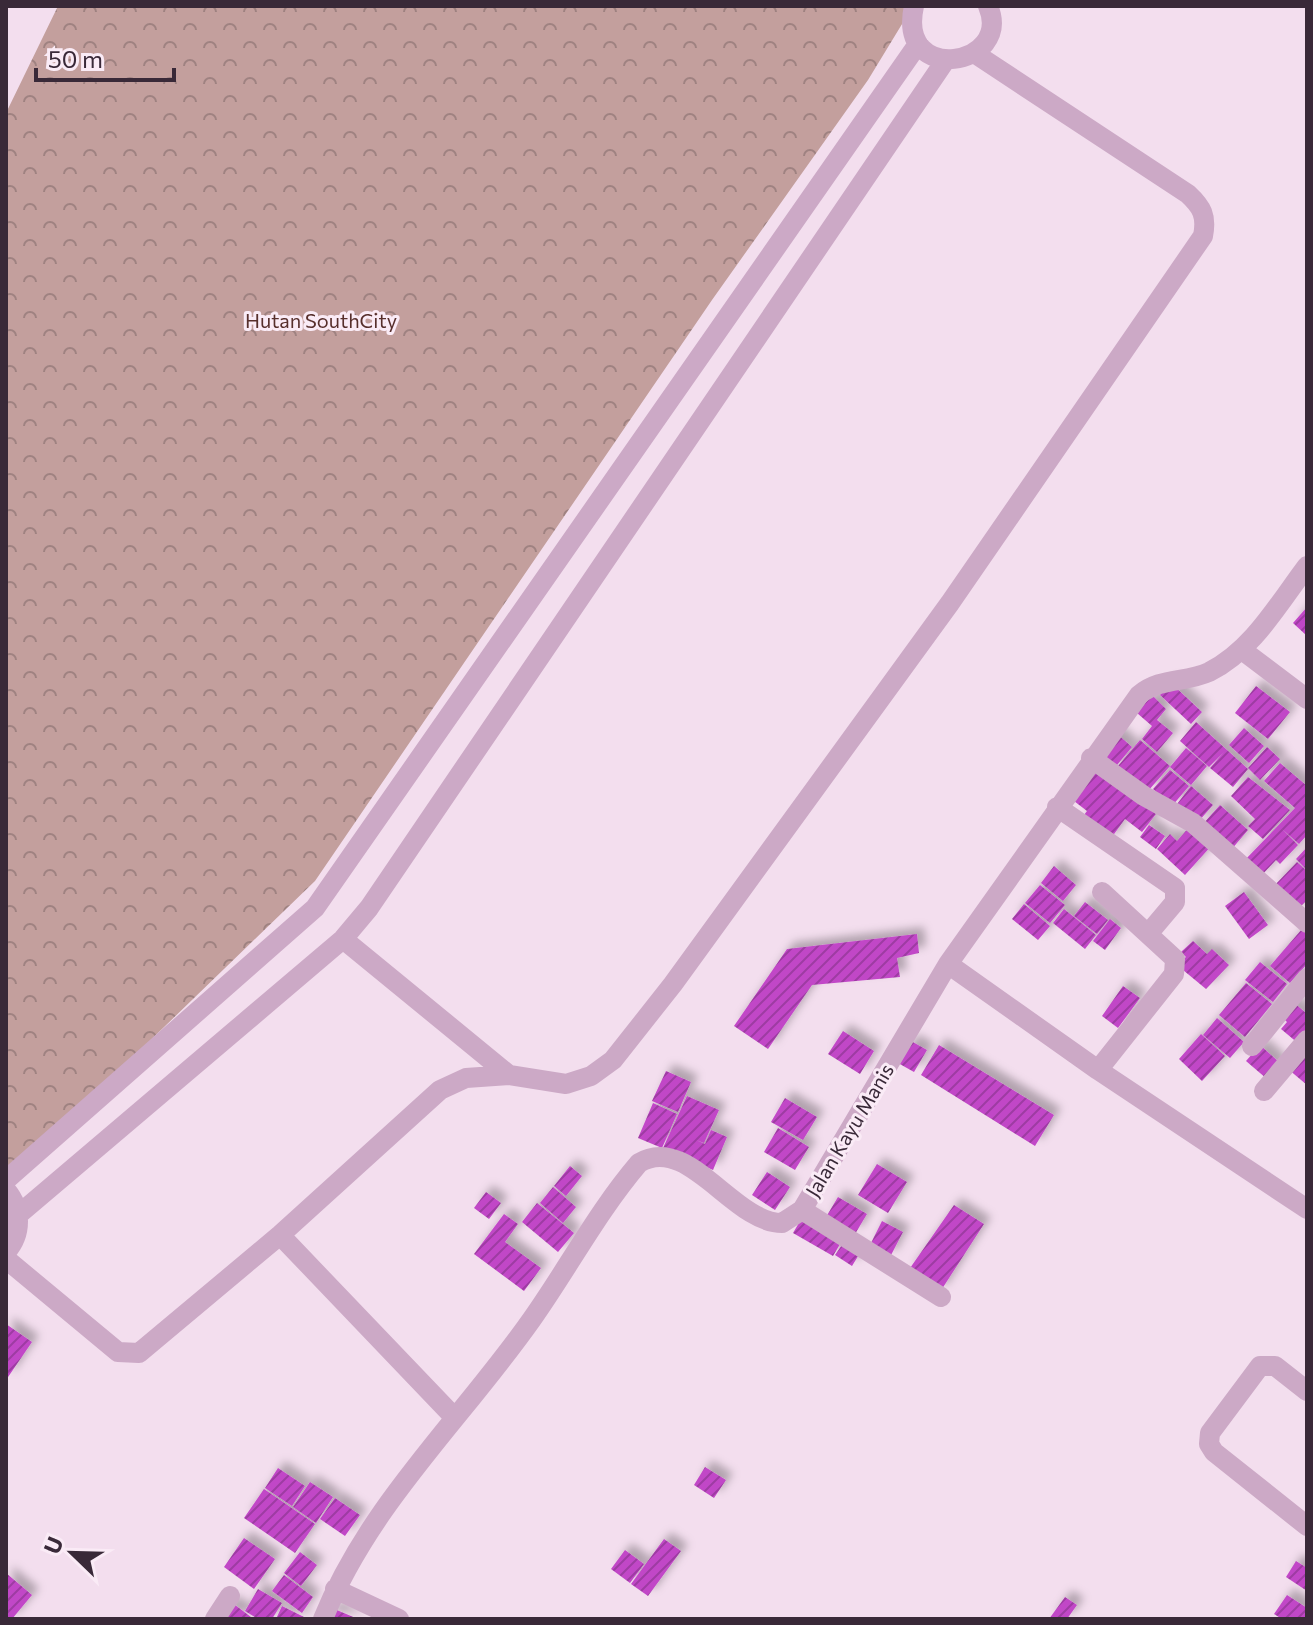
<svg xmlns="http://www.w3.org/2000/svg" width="1313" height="1625" font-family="Commissioner,sans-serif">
  <defs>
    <pattern id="forest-crowns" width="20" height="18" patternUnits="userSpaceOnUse" patternTransform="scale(2)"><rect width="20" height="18" fill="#c39f9d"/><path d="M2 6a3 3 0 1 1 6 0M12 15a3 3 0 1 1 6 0" fill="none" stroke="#9f8281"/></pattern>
    <pattern id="building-hatch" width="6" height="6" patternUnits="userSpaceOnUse" patternTransform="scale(2)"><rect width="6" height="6" fill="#c147c7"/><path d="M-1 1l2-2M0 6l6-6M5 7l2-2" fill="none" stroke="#9e3ba3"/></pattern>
    <filter id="shadow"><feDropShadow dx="7" dy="-7" stdDeviation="4" flood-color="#0004"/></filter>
  </defs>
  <rect width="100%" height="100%" fill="#f3deee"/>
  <path fill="url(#forest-crowns)" d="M58,6h855l-45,74 -156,220 -397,581 -309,299v-1067z"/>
  <path fill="url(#building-hatch)" filter="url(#shadow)" d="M1307,607v29l-14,-13z
    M1171,683l31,29 -11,12 -31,-29z
    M1256,686l34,26 -22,27 -33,-26z
    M1152,695l14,14 -9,11 16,13 -16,19 -15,-13 10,-13 -15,-13z
    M1196,722l52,47 -15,18 -23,-19 14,-16 -15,15 -29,-26z
    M1244,728l20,18 -15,17 -20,-18z
    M1115,732l17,15 -20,24 -17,-15z
    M1140,740l30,26 -22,25 -30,-25z
    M1267,747l13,12 -20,21 -12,-12z
    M1186,748l21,18 -16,19 -21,-18z
    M1280,763l27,23v49l-8,9 -17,-15 16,16 -18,19 -4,-4 -16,17 -17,-15 52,-54 -31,-27z
    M1100,766l56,48 -14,18 -17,-13 -16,22 -28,-22 6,-8 -13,-10z
    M1170,770l19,16 -17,20 -19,-17z
    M1248,777l42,33 -27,29 -15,-13 7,-7 -24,-23z
    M1191,786l22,19 -15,17 -21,-18z
    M1220,805l28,25 -17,20 -29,-25z
    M1149,825l16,11 -9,13 -16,-12z
    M1191,825l22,19 -28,31 -28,-26 13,-15 7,7z
    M1307,847v23l-11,-11z
    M1297,862l10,9v29l-11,11 -23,-24z
    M1054,866l22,19 -13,16 -22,-18z
    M1040,885l25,20 -15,18 -25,-20z
    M1244,892l24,33 -19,14 -24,-33z
    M1085,902l23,18 -11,14 -23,-18z
    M1024,904l26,22 -12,14 -26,-21z
    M1064,909l32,26 -11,14 -32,-26z
    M1110,919l11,9 -16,22 -12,-9z
    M1302,929l5,4v31l-17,19 -20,-17z
    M917,934l2,19 -22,5 3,19 -88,8 -44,64 -34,-23 53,-77z
    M1193,941l14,13 5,-5 17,16 -23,24 -29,-24 9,-8 -5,-5z
    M1260,962l27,22 -14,18 -28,-22z
    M1246,983l26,21 -27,33 -26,-22z
    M1123,986l17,12 -22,30 -16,-12z
    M1292,1001l15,13v20l-8,10 -18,-15 6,-7 -7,-7z
    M1217,1018l27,24 -14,16 -27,-23z
    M843,1031l31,20 -14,23 -32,-20z
    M1201,1034l24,22 -23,25 -23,-22z
    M911,1041l16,9 -13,22 -16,-9z
    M939,1045l115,70 -19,31 -114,-71z
    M1260,1045l20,18 -13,16 -21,-18z
    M1307,1047v38l-19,-16z
    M666,1071l25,11 -13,30 -26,-11z
    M687,1096l32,14 -15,33 -8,-3 9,4 6,-14 16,7 -14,33 -50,-22z
    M785,1098l32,19 -14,23 -32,-18z
    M653,1103l24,11 -15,34 -24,-10z
    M778,1128l31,19 -14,23 -31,-18z
    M877,1164l30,18 -19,31 -30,-18z
    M570,1166l12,10 -16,20 -12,-10z
    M767,1172l23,15 -15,23 -23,-15z
    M553,1187l23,20 -13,16 -23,-20z
    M486,1192l15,11 -12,16 -15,-11z
    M838,1197l29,17 -12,20 -29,-17z
    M537,1203l37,30 -16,19 -36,-30z
    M954,1205l30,19 -44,68 -32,-21z
    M504,1214l14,10 -13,18 36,26 -17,23 -50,-37z
    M803,1216l40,23 -10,17 -40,-23z
    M882,1221l21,11 -13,25 -21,-10z
    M844,1242l16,11 -8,13 -17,-11z
    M6,1324l26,18 -26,38z
    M705,1467l21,13 -12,18 -20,-13z
    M278,1468l27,18 -13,20 -27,-18z
    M310,1482l23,15 -17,26 -23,-16z
    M264,1489l51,35 -20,29 -51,-35z
    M335,1498l25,17 -15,21 -25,-17z
    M244,1538l31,21 -21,30 -30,-22z
    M664,1539l17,12 -33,45 -17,-12z
    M625,1550l19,14 -14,19 -19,-14z
    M300,1552l17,13 -16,21 -17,-13z
    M1296,1561l11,7v23l-21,-14z
    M6,1573l26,22 -20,24h-6z
    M284,1575l29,22 -11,16 -30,-22z
    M258,1589l24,14 -10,16h-14l-13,-8z
    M1287,1595l20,13v11h-25l-8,-5z
    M1065,1597l12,8 -10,14h-18z
    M231,1602l20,15 -2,2h-30z
    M282,1606l26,13h-32z
    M332,1608l26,11h-31z"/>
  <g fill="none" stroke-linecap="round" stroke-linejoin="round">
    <path stroke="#cca9c6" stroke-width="20" d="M914,6c-18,80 100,61 74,0
      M1242,650l65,49
      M1091,758l53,38 49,27 114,100
      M1057,807l118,81v14l-27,32
      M343,939l166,136
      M948,964l150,106 209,139
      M1252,1046l55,-68
      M1098,1070l76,-96 1,-15 -73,-67
      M1264,1091l43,-51
      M6,1180l309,-272 603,-864
      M6,1190c16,19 16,44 0,62
      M802,1210l139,87
      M18,1215l325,-276 26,-31 576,-847
      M280,1235l175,183
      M6,1259l112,93 21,1 141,-118 160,-145 26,-12 43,-3 57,9 25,-8 22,-16 60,-76 277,-381 253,-367c4,-20 -1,-29 -15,-42l-214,-141
      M1307,1391l-32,-25h-15l-50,67 -1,11 5,8 93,74
      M335,1589l64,30
      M215,1619l15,-23
      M323,1619c47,-116 138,-199 209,-300 36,-51 66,-108 107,-156 49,-30 94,60 143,60l20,-13 146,-246 191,-269c21,-18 46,-12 70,-23 43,-21 70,-69 98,-106"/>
  </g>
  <g text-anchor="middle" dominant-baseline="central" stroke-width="6" stroke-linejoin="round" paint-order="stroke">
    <g font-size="20" fill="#572f2c" stroke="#faebf6">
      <text x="321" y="320">Hutan SouthCity</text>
    </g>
    <g font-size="20" fill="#392938" stroke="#faebf6">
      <text transform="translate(849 1130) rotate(-59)">Jalan Kayu Manis</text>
    </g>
  </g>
  <rect width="1313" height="1625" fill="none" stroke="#392938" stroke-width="16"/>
  <g transform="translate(72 1553) rotate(293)" stroke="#faebf6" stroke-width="6" paint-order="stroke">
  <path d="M0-6L14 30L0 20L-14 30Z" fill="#392938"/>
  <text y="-12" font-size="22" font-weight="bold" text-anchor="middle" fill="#392938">U</text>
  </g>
  <path d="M36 68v12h138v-12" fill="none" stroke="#392938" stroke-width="4"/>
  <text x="48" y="68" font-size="24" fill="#392938" stroke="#faebf6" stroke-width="6" paint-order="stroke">50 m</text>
</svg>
